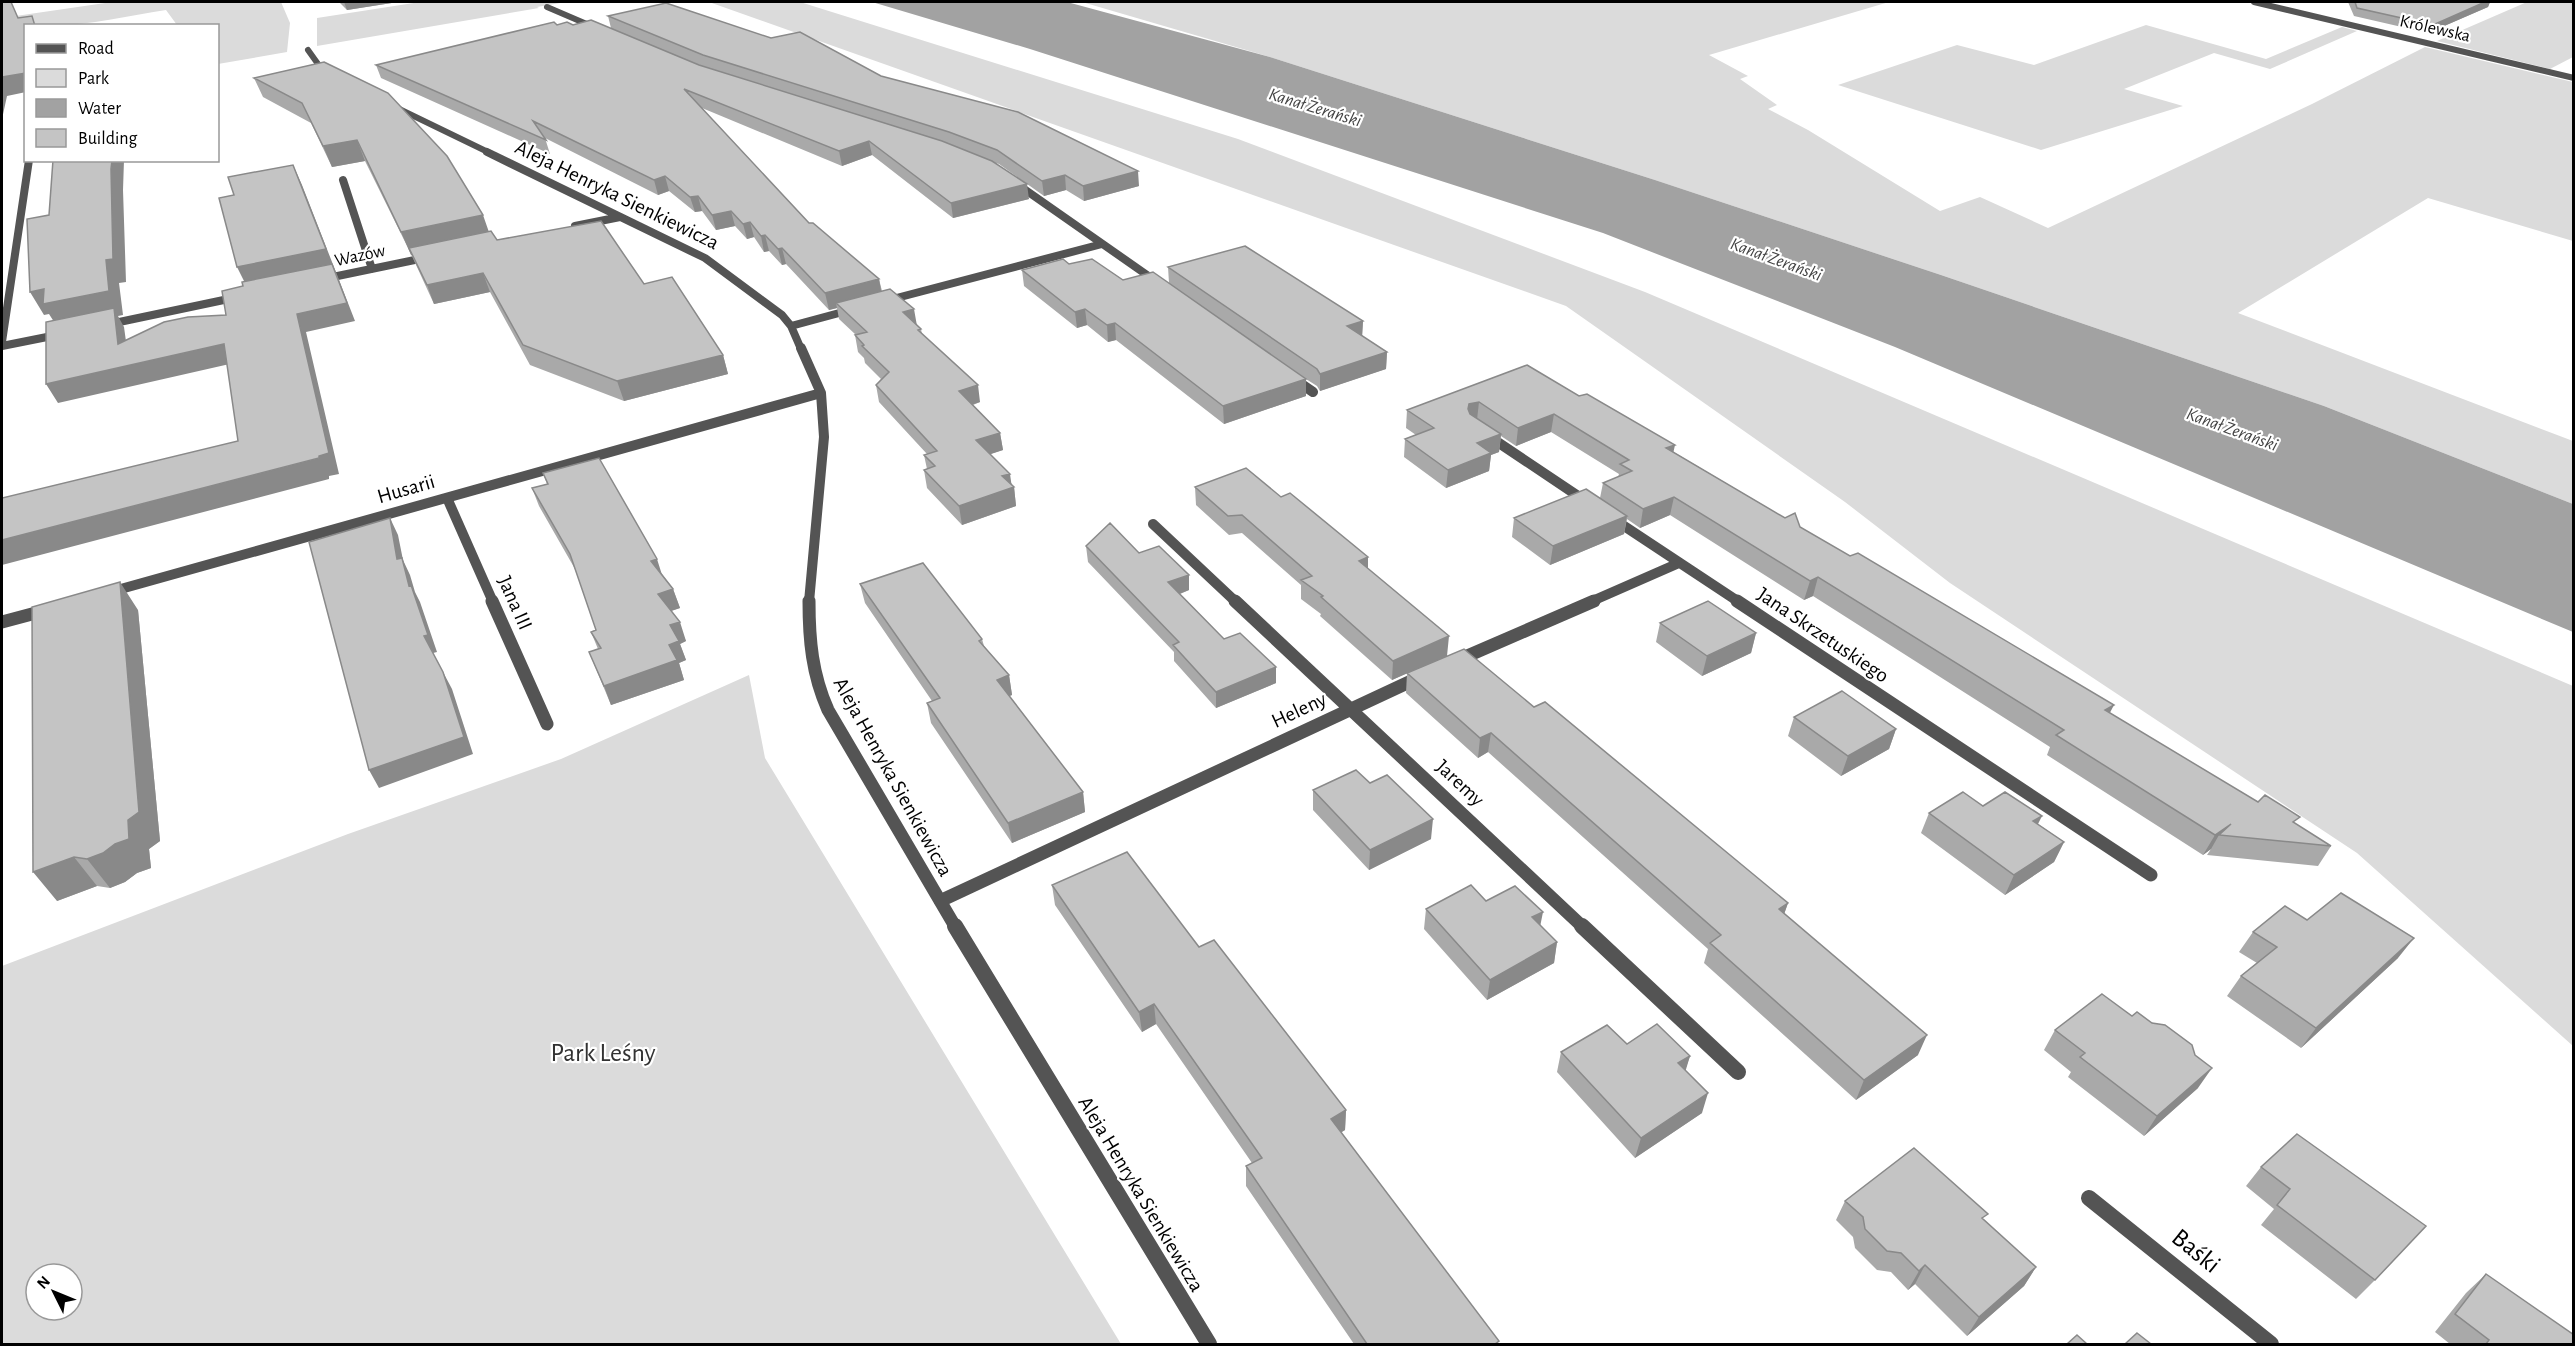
<svg xmlns="http://www.w3.org/2000/svg" width="2575" height="1346" font-family="'Alegreya Sans',sans-serif">
  <rect width="100%" height="100%" fill="#fff"/>
  <path fill="#dbdbdb" fill-rule="evenodd" d="M112,2h169l9,21 -3,29 -69,12v-38l-41,-1 -11,-15c-54,8 -111,25 -164,8z
    M420,2h146l-29,5 2,1 -222,38v-28z
    M709,2h91l438,137 407,153 928,394v360l-216,-193 -407,-270 -105,-81 -279,-196z
    M1082,2h807l-180,53 39,21 -8,3 37,26 -9,4 40,21 132,81 40,-14 68,31 264,-124 113,-57 148,35v159l-145,-43 -190,115 335,128v63l-249,-98 -383,-131 -286,-95 -385,-123z
    M2527,2h46v55l-23,12 -113,-28z
    M2146,25l120,34 76,-32 15,4 -87,38 -56,-16 -90,36 59,17 -142,44 -203,-65 119,-40 77,20z
    M749,675l16,83 356,586h-1119v-378l346,-132 213,-75zM36,1274h36v36h-36z"/>
  <path fill="#a2a2a2" d="M872,2h195l203,55 385,123 286,95 383,131 249,98v128l-678,-285 -292,-114 -573,-184z"/>
  <g fill="none" stroke-linecap="round" stroke-linejoin="round">
    <path stroke="#545454" stroke-width="6" d="M2254,2l320,76
      M547,7l49,21
      M308,50l15,21 6,3
      M393,106l97,47"/>
    <path stroke="#545454" stroke-width="8" d="M487,152l218,106 77,57 9,11 10,23
      M343,180l29,89
      M1014,182l143,100
      M575,226l45,-9
      M323,279l106,-22
      M885,301l217,-57
      M105,325l133,-28
      M791,326l63,-17
      M2,342l27,-182
      M2,346l60,-12"/>
    <path stroke="#545454" stroke-width="10" d="M801,348l20,45 3,44 -15,165
      M1294,379l19,13
      M1487,435l100,67
      M447,498l46,104
      M1612,518l127,84
      M1153,524l83,78
      M110,592l711,-199
      M1590,602l89,-39"/>
    <path stroke="#545454" stroke-width="13" d="M492,601l55,123
      M809,601c0,39 3,73 19,109l128,218
      M1235,601l349,327
      M1737,601l414,274
      M2,622l45,-12
      M1458,660l136,-59
      M940,901l480,-224"/>
    <path stroke="#545454" stroke-width="16" d="M955,926l254,418
      M1582,926l156,146
      M2089,1198l182,146"/>
  </g>
  <path fill="#a9a9a9" d="M339,2h59l-51,8z
    M2348,2h142l-2,5 -60,26 -74,-17z
    M608,16l273,60 258,110 -55,15 -18,-11 -22,6 -45,-32 -3,-1 33,36 -76,19 -81,-63 -30,11 -140,-58 107,115 70,56 3,12 39,38 1,5 58,68 -7,3 27,28 3,17 -13,4 24,33 2,19 -54,19 -35,-37 -3,-18 3,-1 -3,-14 3,-1 -48,-52 -3,-17 5,-6 -16,-16 -1,-5 -6,-6 -3,-17h1l-17,-16 -2,-11 -8,2 -43,-46 -4,1 -13,-14 -5,1 -10,-15 -7,2 -12,-13 -19,4 -14,-19 -7,1 -26,-21 -11,4 -113,-57 5,16 -169,-76 -5,-13 197,-40 38,3z
    M324,62l173,178 147,44 79,71 5,19 -104,27 -94,-36 -40,-73 -56,12 -23,-50 -46,-93 -33,6 -21,-44 -48,-26 -9,-19z
    M1069,264l54,16 46,3 -1,-16 195,54 -1,15 25,16 -1,17 -66,22 -3,-5 -11,-7v17l-82,28 -108,-84 -8,2 -21,-17 -10,3 -53,-42 -2,-16z
    M1527,365l273,162 531,319 -13,20 -111,-11 4,-6 -8,6 -156,-100 3,-8 -237,-151 -9,4 -134,-85 -30,13 -13,-9 -3,15 -74,31 -38,-28 2,-19 86,-20 3,-15 15,-6 1,-3 -68,-42 -35,14 -15,-10 -2,16 -8,3 -2,16 -43,17 -42,-31 1,-18 11,-4 -10,-7 1,-18z
    M543,473l119,101 11,15 7,19 -9,3 15,30 -6,3 6,16 -7,3 5,17 -73,25 -22,-53 9,-3 -7,-17 5,-2 -21,-61 -36,-63 -7,-18 15,-4z
    M1195,487l86,10 87,60v12l79,87 87,51 254,196 -4,11 134,141 -62,45 -152,-137 4,-14 -220,-197 -10,6 -72,-65 1,-20 -15,7 -72,-64 1,-2 -20,-15v-14l-59,-52 -13,2 -33,-30z
    M1086,546l53,7 50,22v15l-9,4 44,45 52,44 -60,25 -42,-47v-9l-86,-90z
    M860,584l122,55 2,7 25,29 3,20 -3,1 74,96 2,20 -73,31 -81,-120 -4,-20 5,-2 -67,-98z
    M138,610l22,231 -11,8 2,19 -14,5 -12,9 -15,6 -13,-2 -40,15z
    M1660,623l96,10 -5,20 -49,23 -46,-34z
    M1794,717l102,12 -7,20 -48,27 -53,-40z
    M1370,783l61,56 -62,31 -56,-60v-20z
    M1983,806l55,18 26,18 -10,20 -49,33 -84,-62 8,-20z
    M1052,885l147,62 147,163 -1,20 -4,2 158,212h-145l-108,-158v-20l6,-3 -96,-139 -14,8 -87,-127z
    M1486,901l54,24 17,17 -3,21 -67,37 -63,-71 2,-20z
    M2307,920l91,38 -97,90 -74,-52 14,-20 16,-13 -18,-11 14,-20z
    M2055,1030l143,58 -54,48 -76,-59 3,-5 -27,-22z
    M1627,1044l63,12 -5,14 17,43 -67,45 -78,-86 4,-20z
    M2297,1134l78,146 -19,19 -95,-74 13,-16 -28,-23 15,-19z
    M1845,1201l139,19 52,47 -12,19 -57,50 -52,-52 -7,6 -17,-18 -14,-2 -22,-22 -2,-11 -17,-17z
    M2486,1274l88,70h-124l-15,-12 31,-39z"/>
  <path fill="#898989" d="M344,2h54l-51,8z
    M2485,2h5l-2,5 -60,26 5,-8z
    M26,73v19l-19,4 -5,23v-42z
    M357,140l8,21 -33,6 -9,-21z
    M869,141l3,14 -30,11 -3,-15z
    M112,160h12l-1,30 3,92 -7,1 4,32 -5,1 6,11 5,36 -71,-35 -9,-14 -5,1 -14,-23 81,-123z
    M293,165l9,20 53,136 -49,11 33,142 -10,2v3l-327,86v-25l317,-82 -71,-169 -11,-22z
    M1138,171l1,15 -55,15 -1,-15z
    M1065,175l1,15 -22,6 -2,-15z
    M665,176l4,15 -11,4 -4,-15z
    M1027,184l2,15 -76,19 -2,-15z
    M698,196l4,15 -7,1 -5,-15z
    M731,211l4,15 -19,4 -4,-15z
    M483,215l8,23 -80,17 -10,-23z
    M750,222l4,15 -7,2 -4,-15z
    M765,235l4,16 -5,1 -3,-16z
    M782,248l4,16 -4,1 -4,-16z
    M483,273l7,19 -56,12 -7,-19z
    M879,279l3,17 -46,7 1,5 -8,2 -4,-17z
    M914,309l3,17 -14,-14z
    M1085,309l2,16 -10,3 -2,-16z
    M1363,321l-1,17 -15,-12z
    M1115,323l1,17 -8,2 -1,-17z
    M224,344l10,19 -176,40 -12,-19z
    M1387,352l-1,17 -66,22v-17z
    M723,355l5,19 -104,27 -7,-20z
    M1306,379v17l-82,28 -1,-18z
    M978,385l2,17 -18,6 -3,-17z
    M1479,402l-2,18 -10,2 1,-13 1,-5z
    M1554,414l-3,18 -35,14 2,-18z
    M1000,433l3,17 -24,8 -3,-18z
    M1501,434l-2,18 -8,3 -2,16 -43,17 2,-18 29,-27z
    M1675,445l-4,18 -5,-15z
    M1010,474l2,14 2,-1 2,19 -54,19 -3,-19 43,-30z
    M1674,497l-4,18 -30,13 3,-19z
    M1627,516l-3,18 -74,31 3,-19z
    M390,518l8,17 5,25 7,15 5,17 5,10 17,50 -4,1 -9,-17 -27,-77z
    M1368,557v19l-9,-15z
    M657,559l6,19 -12,-17z
    M1189,575v15l-20,8 -1,-16z
    M1818,577l-5,19 -9,4 6,-19z
    M120,582l18,28 22,231 -11,8 2,19 -14,5 -12,9 -15,6 -23,-29 41,-39z
    M673,589l7,19 -15,5 -7,-19z
    M680,622l6,19 -6,3 6,16 -7,3 5,17 -73,25 -7,-19 65,-41 1,-20z
    M1756,633l-5,20 -49,23 5,-20z
    M1449,636l-2,20 -55,24 1,-19z
    M1276,667v16l-60,25v-16z
    M443,672l9,17 21,65 -94,34 -10,-18z
    M1009,675l3,20 -12,5 -3,-20z
    M2114,705l-10,19 1,-14z
    M1896,729l-7,20 -48,27 7,-20z
    M1491,733l-3,19 -10,6 2,-20z
    M1083,792l2,20 -73,31 -4,-20z
    M2042,816l-10,20 1,-15z
    M1433,819l-2,20 -62,31 1,-20z
    M2231,824l-12,11 -8,14 -8,6 12,-20z
    M2064,842l-10,20 -49,33 9,-20z
    M74,857l23,29 -40,15 -24,-29z
    M1788,903l-7,20 -2,-14z
    M1543,912l-4,20 -7,-15z
    M2414,938l-16,20 -97,90 15,-20z
    M1557,942l-3,21 -67,37 3,-20z
    M1154,1004l2,20 -14,8 -3,-20z
    M1927,1035l-9,20 -62,45 8,-20z
    M1690,1056l-6,20 -6,-13z
    M2212,1068l-14,20 -54,48 13,-20z
    M1708,1093l-6,20 -67,45 6,-20z
    M1346,1110l-1,20 -14,9v-20z
    M1925,1265l-10,19 -7,6 11,-19z
    M2036,1267l-12,19 -57,50 12,-19z"/>
  <path fill="#c4c4c4" stroke="#898989" stroke-width="1.5" d="M2,2h9l7,16 14,-2 3,10h-9v47l-24,4z
    M2355,2h130l-52,23 -76,-17z
    M666,3l105,35 29,-6 81,44 137,36 120,59 -55,15 -18,-11 -23,6 -45,-31 -48,-18 -246,-77 -95,-39z
    M591,20l108,45 243,76 50,20 35,23 -76,19 -82,-62 -30,10 -155,-62 125,134h4l66,56 -54,14 -43,-45 -4,1 -13,-14 -4,1 -11,-14 -7,2 -12,-13 -19,4 -14,-19 -8,1 -25,-21 -11,4 -121,-59 13,19 -170,-75 178,-43 3,3 10,-3 6,3z
    M324,62l64,31 59,63 36,59 -82,17 -44,-92 -34,6 -21,-43 -48,-25z
    M53,160h59l-1,9 2,90 -7,1 3,31 -66,13 1,-15 -14,3 -3,-73 22,-4z
    M293,165l33,84 -89,18 -18,-69 15,-3 -6,-18z
    M601,221l43,63 28,-7 51,78 -106,26 -94,-36 -40,-72 -56,12 -18,-37 82,-17 6,9z
    M1245,246l118,75 -16,5 40,26 -67,22 -3,-5 -149,-102z
    M1063,259l6,5 23,-5 31,21 30,-8 153,107 -83,27 -108,-83 -8,2 -22,-16 -10,3 -53,-42z
    M332,264l15,39 -50,11 32,139 -10,3v2l-317,82v-42l236,-57 -14,-97 -178,40v-62l68,-14 4,36 46,-22 24,-5 38,-2 -4,-24 21,-5 -1,-4z
    M890,289l24,20 -11,3 18,17 -3,1 60,55 -19,6 41,42 -24,7 34,34 -8,2 12,11 -55,19 -35,-36 11,-4 -11,-11 13,-4 -61,-66 13,-13 -27,-26 2,-1 -9,-10 12,-3 -31,-29z
    M1527,365l52,31 8,-2 88,51 -9,3 119,70 10,-5 5,14 50,29 8,-3 256,152 -9,5 153,92 7,-7 35,22 -7,5 38,24 -112,-11 12,-11 -16,11 -159,-100 8,-5 -246,-153 -8,4 -136,-84 -31,12 -40,-26 29,-12 -12,-7 9,-4 -75,-46 -36,14 -39,-26 -10,2 -1,5 2,5 31,20 -24,9 14,10 -43,17 -43,-31 29,-11 -27,-18z
    M599,458l58,101 -6,2 22,28 -15,5 22,28 -10,3 9,16 -10,4 8,15 -73,26 -15,-34 12,-4 -10,-16 5,-2 -26,-76 -38,-66 16,-4 -5,-11z
    M1246,468l35,29 9,-4 78,64 -9,4 90,75 -56,25 -72,-64 2,-1 -22,-16 11,-4 -70,-61 -14,1 -33,-29z
    M1586,489l41,27 -74,30 -39,-28z
    M390,518l7,41 5,-1 7,28 2,-1 17,50 -4,1 19,36 21,65 -95,33 -60,-228z
    M1110,523l29,30 20,-7 30,29 -21,7 56,57 16,-6 36,34 -60,25 -43,-47 6,-3 -93,-96z
    M923,563l59,76 -3,2 30,34 -12,5 86,112 -75,31 -81,-120 13,-5 -80,-114z
    M120,582l19,230 -11,8 1,19 -14,5 -12,9 -16,6 -13,-2 -41,15 -1,-265z
    M1708,601l48,32 -49,23 -47,-33z
    M1464,649l70,58 11,-5 243,201 -9,6 148,126 -63,45 -154,-137 11,-8 -230,-202 -11,5 -73,-65z
    M1842,691l54,38 -48,27 -54,-39z
    M1356,770l14,13 17,-8 46,44 -63,31 -57,-60z
    M1963,792l20,14 22,-14 37,24 -9,5 31,21 -50,33 -85,-62z
    M1127,852l72,95 15,-7 132,170 -15,9 168,222 -4,3h-128l-121,-178 16,-8 -108,-154 -15,8 -87,-127z
    M1471,885l15,16 29,-15 28,26 -11,5 25,25 -67,38 -64,-71z
    M2341,893l73,45 -98,90 -75,-52 36,-29 -24,-15 32,-26 22,14z
    M2102,994l30,22 5,-4 15,11 13,2 27,20 3,10 17,13 -55,48 -77,-59 5,-4 -30,-23z
    M1657,1024l33,32 -12,7 30,30 -67,45 -80,-86 46,-27 20,19z
    M2297,1134l129,92 -51,54 -98,-75 13,-16 -29,-22z
    M1914,1148l74,66 -6,4 54,49 -57,50 -54,-52 -6,6 -18,-18 -14,-2 -22,-22 -2,-12 -18,-16z
    M2486,1274l88,61v9h-88l3,-4 -34,-26z
    M2137,1333l14,11h-26z
    M2077,1335l10,9h-20z"/>
  <g text-anchor="middle" dominant-baseline="central" stroke-width="4.5" stroke-linejoin="round" paint-order="stroke">
    <g font-size="18" fill="#000" stroke="#fff">
      <text transform="translate(2435 29) rotate(13)">Królewska</text>
      <text transform="translate(360 256) rotate(-12)">Wazów</text>
    </g>
    <g font-size="18" font-style="italic" fill="#434343" stroke="#fff">
      <text transform="translate(1315 108) rotate(17)">Kanał Żerański</text>
      <text transform="translate(1776 260) rotate(20)">Kanał Żerański</text>
      <text transform="translate(2232 430) rotate(20)">Kanał Żerański</text>
    </g>
    <g font-size="21" fill="#000" stroke="#fff">
      <text transform="translate(617 195) rotate(26)">Aleja Henryka Sienkiewicza</text>
      <text transform="translate(406 489) rotate(-16)">Husarii</text>
      <text transform="translate(515 603) rotate(66)">Jana III</text>
      <text transform="translate(1823 635) rotate(34)">Jana Skrzetuskiego</text>
      <text transform="translate(1299 710) rotate(-25)">Heleny</text>
      <text transform="translate(893 777) rotate(61)">Aleja Henryka Sienkiewicza</text>
      <text transform="translate(1460 783) rotate(43)">Jaremy</text>
      <text transform="translate(1141 1194) rotate(59)">Aleja Henryka Sienkiewicza</text>
    </g>
    <g font-size="26" fill="#323232" stroke="#fff">
      <text x="603" y="1053">Park Leśny</text>
    </g>
    <g font-size="26" fill="#000" stroke="#fff">
      <text transform="translate(2196 1251) rotate(39)">Baśki</text>
    </g>
  </g>
  <rect width="2575" height="1346" fill="none" stroke="#000000" stroke-width="6"/>
  <rect x="24" y="24" width="195" height="138" fill="#ffffff" stroke="#999999" stroke-width="1.5"/>
  <rect x="36" y="44" width="30" height="9" fill="#545454" stroke="#999999" stroke-width="1.5"/>
  <text x="78" y="54" font-size="18" fill="#000000">Road</text>
  <rect x="36" y="69" width="30" height="18" fill="#dbdbdb" stroke="#999999" stroke-width="1.5"/>
  <text x="78" y="84" font-size="18" fill="#000000">Park</text>
  <rect x="36" y="99" width="30" height="18" fill="#a2a2a2" stroke="#999999" stroke-width="1.5"/>
  <text x="78" y="114" font-size="18" fill="#000000">Water</text>
  <rect x="36" y="129" width="30" height="18" fill="#c4c4c4" stroke="#999999" stroke-width="1.5"/>
  <text x="78" y="144" font-size="18" fill="#000000">Building</text>
  <g transform="translate(54 1292) rotate(313)"><circle r="28" fill="#ffffff" stroke="#999999" stroke-width="1.5"/>
  <path d="M0-4.5L10 22L0 15L-10 22Z" fill="#000000"/>
  <text y="-9" font-size="16" font-weight="bold" text-anchor="middle" fill="#000000">N</text>
  </g>
</svg>
